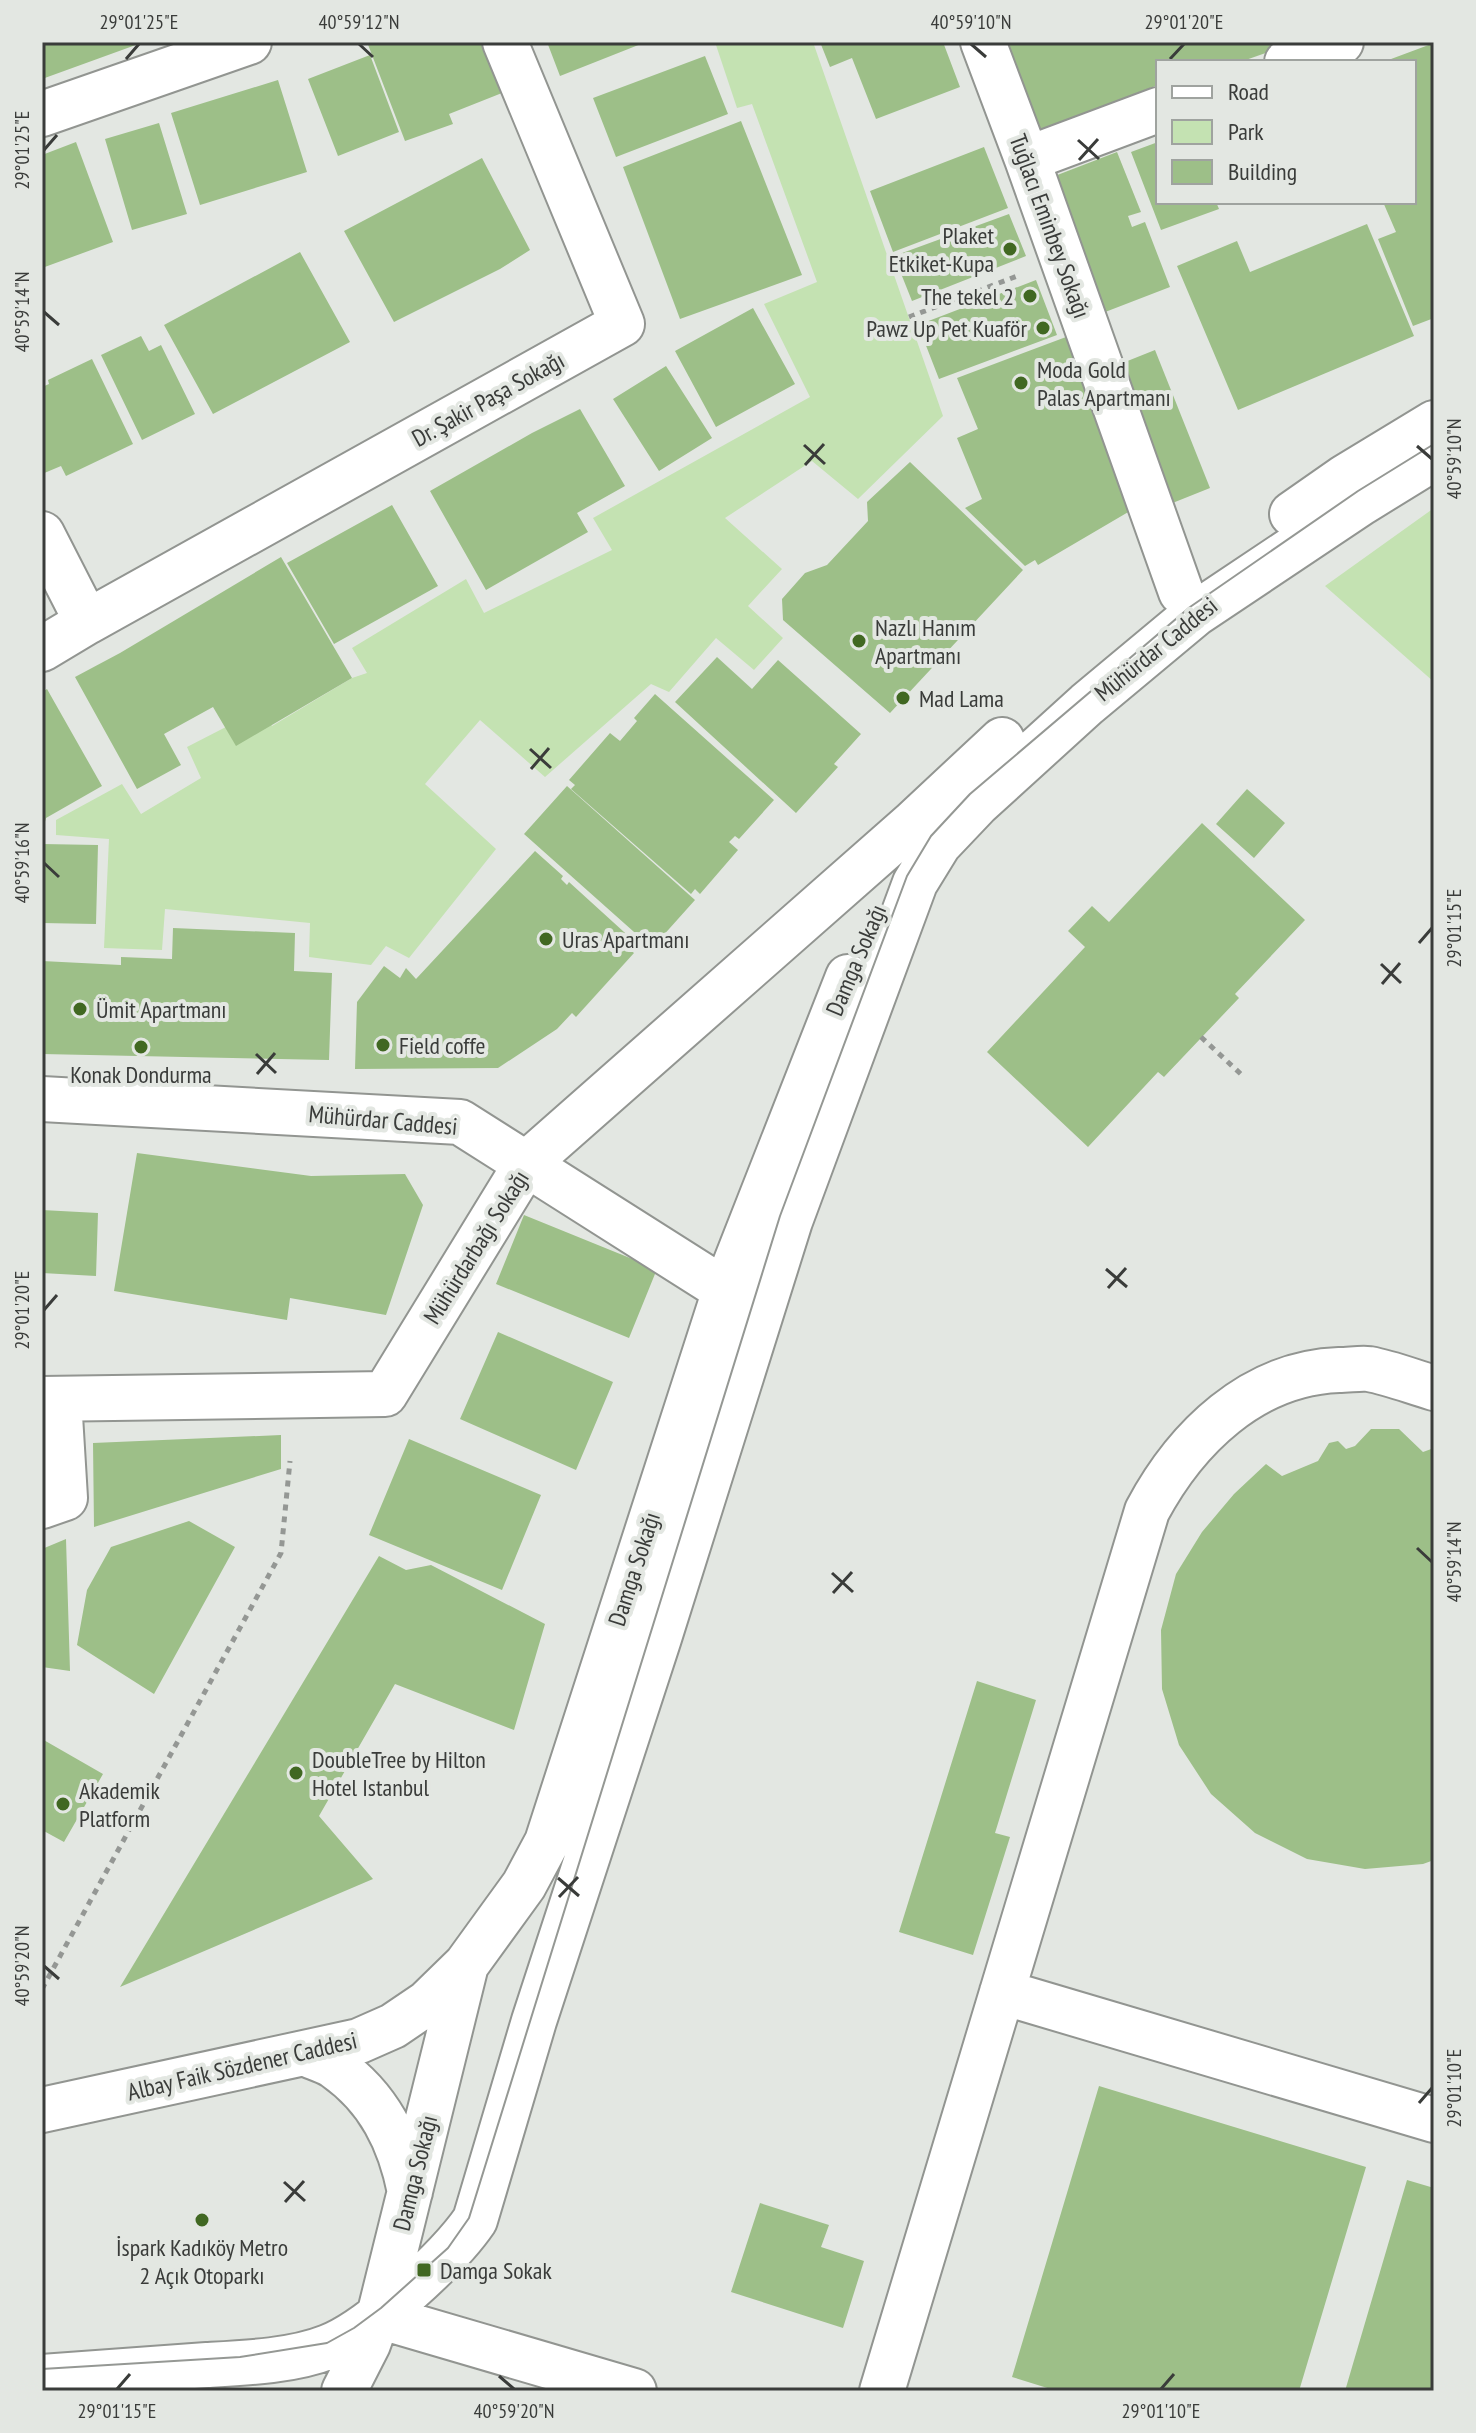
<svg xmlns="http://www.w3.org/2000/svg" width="1476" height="2433" font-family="'PT Sans Narrow',sans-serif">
  <rect width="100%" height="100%" fill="#e3e7e2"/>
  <path fill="#c4e2b2" d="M715,42h98l130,374 -85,83 -46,-38 -87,57 57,51 -34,37 35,32 -29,32 -38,-32 -47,54 -18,-8 -106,93 -65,-57 -55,64 71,65 -87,109 -23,-12 -15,19 -62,-8 1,-34 -145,-14 -3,41 -58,-2 5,-109 -53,-4v-15l66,-36 19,30 60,-36 -14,-31 76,-39 9,18 80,-48 15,-5 -15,-25 114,-69 18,34 128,-63 -19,-32 217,-121 -46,-93 53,-22 -65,-178 -15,4z
    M1434,508v174l-109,-96z"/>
  <path fill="#9dbf88" d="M42,42h102l-102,37z
    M367,42h121l19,49 -58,23 4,10 -48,17z
    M547,42h99l-86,34z
    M820,42h123l17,45 -84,32 -24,-61 -22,9z
    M1003,42h284l1,3 -48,17h-13l-1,-3 -8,3h-60v23l-55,21 1,5 -65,25z
    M1434,43v275l-21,8 -35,-87 18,-7 -13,-30h31v-140h-31z
    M370,55l29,77 -61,24 -30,-77z
    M705,56l23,58 -112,43 -23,-59z
    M278,80l29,92 -107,33 -29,-92z
    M741,121l61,154 -122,44 -57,-152z
    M159,123l28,91 -55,16 -27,-91z
    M76,142l37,100 -71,26v-113z
    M1158,142v60h58l3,7 -58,21 -30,-78z
    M984,147l24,61 -115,44 -23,-61z
    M1117,152l24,60 -13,4 4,11 13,-5 25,65 -70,27 -53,-135z
    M482,158l48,92 -30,19 -106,53 -50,-91z
    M1009,214l17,42 -114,45 -18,-45z
    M1367,224l47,112 -176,74 -61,-144 60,-25 13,31z
    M300,252l50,90 -137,72 -49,-89z
    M1036,280l21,55 -118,44 -21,-54z
    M753,308l42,76 -79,43 -41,-76z
    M141,336l8,15 12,-6 34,69 -53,26 -41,-85z
    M1066,337l64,174 -92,54 -3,-5 -10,6 -60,-58 17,-9 -25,-61 21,-9 -21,-51z
    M1155,350l55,138 -40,16 -55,-138z
    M92,359l41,85 -67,32 -5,-10 -19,8v-87l7,-3 -1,-4z
    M666,366l46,72 -53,33 -46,-72z
    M580,409l45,77 -48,27 11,19 -102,58 -56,-99 102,-58z
    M910,462l113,108 -133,143 -107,-93 -1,-21 23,-26 22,-8 41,-44 -1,-19z
    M392,505l46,81 -104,58 -47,-81z
    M281,557l71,121 -116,68 -23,-39 -49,27 17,31 -44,24 -62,-112 45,-24z
    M717,657l35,32 26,-29 83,74 -27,30 4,3 -42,46 -121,-111z
    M47,689l55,97 -56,32 -3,11 -1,-137z
    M655,694l119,106 -35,39 -4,-3 -6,6 9,8 -38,44 -5,-5 -4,5 -120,-105 4,-4 -6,-5 41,-47 10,8 17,-20 -3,-3z
    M567,786l128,114 -43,48 -128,-114z
    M1247,789l38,34 -31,35 -38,-34z
    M1202,823l103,97 -70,74 4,4 -75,79 -6,-5 -70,75 -101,-95 98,-105 -17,-16 24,-25 17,16z
    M42,844l56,1 -2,79 -54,-1z
    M535,851l28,25 -2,3 6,6 2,-3 66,60 -6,7 5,4 -58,64 -4,-4 -15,16 -59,39 -143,1 2,-67 27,-36 16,12 6,-10 10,11z
    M173,928l122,5 -1,38 38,2 -3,87 -287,-6v-93l79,4v-8l51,2z
    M137,1153l174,23 94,-2 18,31 -37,110 -96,-17 -3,22 -173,-29z
    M42,1210l56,3 -2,63 -54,-3z
    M524,1215l133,54 -28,69 -133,-54z
    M498,1332l115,50 -37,88 -116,-51z
    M1371,1429h28l24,23 11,-4v412l-11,4 -58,5 -58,-10 -52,-26 -44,-39 -32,-49 -17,-56 -1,-59 15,-56 26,-42 32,-38 32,-30 16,12 36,-15 11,-18 9,-2 8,8 9,-3z
    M281,1435v34l-187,58 -1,-84z
    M409,1439l132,56 -39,95 -133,-55z
    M189,1521l46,26 -81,147 -77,-49 10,-55 24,-43z
    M66,1539l4,132 -28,-4v-118z
    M379,1556l27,14 25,-5 114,59 -31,106 -119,-46 -76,132 54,63 -253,108z
    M977,1681l59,19 -41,133 15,4 -37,118 -74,-23z
    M42,1739l61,35 -39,68 -22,-12z
    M1099,2086l267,81 -67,224h-242l-45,-14z
    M1407,2180l27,8v203h-89z
    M760,2203l69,22 -8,22 43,14 -21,67 -112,-36z"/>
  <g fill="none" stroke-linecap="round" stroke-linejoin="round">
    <g stroke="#929591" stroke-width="48">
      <path id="minor" d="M983,42l44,117 154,433
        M1287,62l54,-20
        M42,114l207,-72
        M1027,159l131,-49
        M1292,514l53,-37 89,-54
        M42,534l45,88
        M42,649l45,-27 535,-298 -117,-282
        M42,1099l418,23 265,168
        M42,1399l343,-5 141,-230 386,-340 90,-84
        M42,1506l23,-8 -6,-99
        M1002,1992l432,128
        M306,2054c9,4 21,7 29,13 44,31 65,74 75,125
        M42,2110l317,-69 34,-15 34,-23 39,-38
        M378,2316l256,75
        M42,2377c55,-4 110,-8 165,-12 38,-2 86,-4 121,-18 42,-16 121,-89 147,-127l59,-199 125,-383 131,-417 125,-338 24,-39 38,-40 110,-100 108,-90 166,-111 73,-45
        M344,2391l24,-47 13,-36 85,-343 58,-80 23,-43 178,-552 123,-313
        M882,2391l265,-880c39,-73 105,-138 192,-141 10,0 21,-2 30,-1 22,4 44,13 65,19"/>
    </g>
    <path stroke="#949794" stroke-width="5" stroke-dasharray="6 6" stroke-linecap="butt" d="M909,317l111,-42
      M1201,1037l43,40
      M1433,1056h1
      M42,1989l239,-436 9,-92"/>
    <use href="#minor" stroke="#fff" stroke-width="44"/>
    <path stroke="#959894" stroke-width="2" d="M42,2369l198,-12 87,-14 27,-15 27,-20 67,-60 21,-30 311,-1002 127,-340 24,-40 39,-42 220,-187 168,-116 76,-47"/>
  </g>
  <path fill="none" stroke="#3a3c3a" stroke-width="3" d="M359,44l14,13M971,44l15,13M126,59l13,-15M1170,59l14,-15M1078,140l21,19M44,150l13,-15M1079,160l19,-21M44,312l15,13M804,445l21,19M1417,446l15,13M805,465l19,-21M530,749l21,19M531,769l18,-21M44,863l15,14M1419,943l13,-15M1381,964l20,19M1382,984l18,-21M256,1054l20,19M257,1074l18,-21M1106,1269l21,18M1108,1288l18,-20M44,1310l13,-15M1417,1548l15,14M832,1573l21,19M833,1593l19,-21M558,1878l21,18M559,1897l19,-20M44,1966l15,13M1419,2103l13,-15M284,2182l21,19M285,2202l19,-21M499,2376l15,13M117,2389l13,-15M1161,2389l13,-15"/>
  <g fill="#416822" stroke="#e3e7e2" stroke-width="3">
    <circle cx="1010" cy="249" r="8"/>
    <circle cx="1030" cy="296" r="8"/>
    <circle cx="1043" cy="328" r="8"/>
    <circle cx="1021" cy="383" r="8"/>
    <circle cx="859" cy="641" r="8"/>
    <circle cx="903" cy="698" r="8"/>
    <circle cx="546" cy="939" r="8"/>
    <circle cx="80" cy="1009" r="8"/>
    <circle cx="383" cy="1045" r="8"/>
    <circle cx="141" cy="1047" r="8"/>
    <circle cx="296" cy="1773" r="8"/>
    <circle cx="63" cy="1804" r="8"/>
    <circle cx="202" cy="2220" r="8"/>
    <rect x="416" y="2262" width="16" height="16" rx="4"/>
  </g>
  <g text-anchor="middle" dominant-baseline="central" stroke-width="8" stroke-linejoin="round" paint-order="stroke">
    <g font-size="24" fill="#3a3c3a" stroke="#e3e7e2">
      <text transform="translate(1050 226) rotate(70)">Tuğlacı Eminbey Sokağı</text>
      <text transform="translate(488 399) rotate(-29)">Dr. Şakir Paşa Sokağı</text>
      <text transform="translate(1156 649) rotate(-39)">Mühürdar Caddesi</text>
      <text transform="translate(856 960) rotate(-67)">Damga Sokağı</text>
      <text transform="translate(383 1120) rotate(5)">Mühürdar Caddesi</text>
      <text transform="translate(476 1247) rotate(-58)">Mühürdarbağı Sokağı</text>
      <text transform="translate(634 1569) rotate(-72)">Damga Sokağı</text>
      <text transform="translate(242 2066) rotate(-13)">Albay Faik Sözdener Caddesi</text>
      <text transform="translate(415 2173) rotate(-76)">Damga Sokağı</text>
    </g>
    <g font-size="24" fill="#3a3c3a" stroke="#e3e7e2" text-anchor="start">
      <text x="994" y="235" text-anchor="end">Plaket<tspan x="994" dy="28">Etkiket-Kupa</tspan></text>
      <text x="1014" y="296" text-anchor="end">The tekel 2</text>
      <text x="1027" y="328" text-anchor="end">Pawz Up Pet Kuaför</text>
      <text x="1037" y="369">Moda Gold<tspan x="1037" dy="28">Palas Apartmanı</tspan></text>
      <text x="875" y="627">Nazlı Hanım<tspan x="875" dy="28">Apartmanı</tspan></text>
      <text x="919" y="698">Mad Lama</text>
      <text x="562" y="939">Uras Apartmanı</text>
      <text x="96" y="1009">Ümit Apartmanı</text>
      <text x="399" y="1045">Field coffe</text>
      <text x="141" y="1074" text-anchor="middle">Konak Dondurma</text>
      <text x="312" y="1759">DoubleTree by Hilton<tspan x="312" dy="28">Hotel Istanbul</tspan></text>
      <text x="79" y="1790">Akademik<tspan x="79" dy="28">Platform</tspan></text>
      <text x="202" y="2247" text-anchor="middle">İspark Kadıköy Metro<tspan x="202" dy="28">2 Açık Otoparkı</tspan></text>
      <text x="440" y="2270">Damga Sokak</text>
    </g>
  </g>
  <rect width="1476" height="2433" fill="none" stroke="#e3e7e2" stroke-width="88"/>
  <rect x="1156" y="60" width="260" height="144" fill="#e3e7e2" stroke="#9fa39f" stroke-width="2"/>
  <rect x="1172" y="86" width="40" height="12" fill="#ffffff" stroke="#9fa39f" stroke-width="2"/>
  <text x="1228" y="100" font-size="24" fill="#3a3c3a">Road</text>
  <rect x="1172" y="120" width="40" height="24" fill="#c4e2b2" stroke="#9fa39f" stroke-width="2"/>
  <text x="1228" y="140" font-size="24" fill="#3a3c3a">Park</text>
  <rect x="1172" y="160" width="40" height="24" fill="#9dbf88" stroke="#9fa39f" stroke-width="2"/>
  <text x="1228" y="180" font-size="24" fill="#3a3c3a">Building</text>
  <rect x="44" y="44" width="1388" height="2345" fill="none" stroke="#3a3c3a" stroke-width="3"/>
  <g font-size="20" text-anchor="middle" fill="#3a3c3a">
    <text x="139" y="29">29°01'25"E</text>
    <text x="359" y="29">40°59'12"N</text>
    <text x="971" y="29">40°59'10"N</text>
    <text x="1184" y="29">29°01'20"E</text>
    <text transform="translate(22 150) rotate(-90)" y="7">29°01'25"E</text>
    <text transform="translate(22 312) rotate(-90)" y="7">40°59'14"N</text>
    <text transform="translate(1454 459) rotate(-90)" y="7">40°59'10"N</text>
    <text transform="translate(22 863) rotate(-90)" y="7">40°59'16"N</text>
    <text transform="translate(1454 928) rotate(-90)" y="7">29°01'15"E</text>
    <text transform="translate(22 1310) rotate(-90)" y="7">29°01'20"E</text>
    <text transform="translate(1454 1562) rotate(-90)" y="7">40°59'14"N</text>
    <text transform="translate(22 1966) rotate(-90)" y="7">40°59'20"N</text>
    <text transform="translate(1454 2088) rotate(-90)" y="7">29°01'10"E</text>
    <text x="117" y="2418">29°01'15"E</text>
    <text x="514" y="2418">40°59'20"N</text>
    <text x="1161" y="2418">29°01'10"E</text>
  </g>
</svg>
